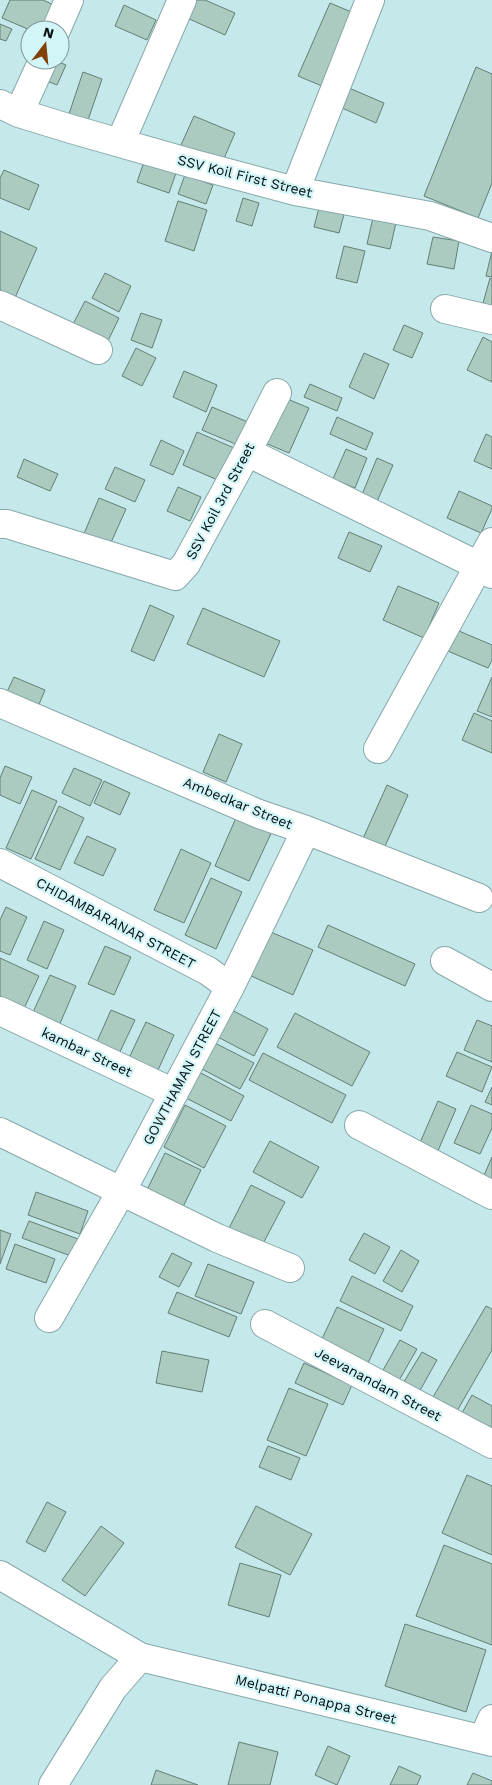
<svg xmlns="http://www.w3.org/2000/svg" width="492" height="1785" font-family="'Work Sans',sans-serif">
  <rect width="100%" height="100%" fill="#c5e8ea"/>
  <path fill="#accbc0" stroke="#637f76" d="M10,0h33l15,7 -11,23h-17l-28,-12z
    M192,0h13l30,13 -10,22 -40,-18z
    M330,3l31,13 -32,73 -31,-13z
    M124,5l32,15 -9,20 -32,-14z
    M0,24l12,5 -6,12 -6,-2z
    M54,60l12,5 -9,20 -15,-6z
    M476,67l16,7v109l-14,35 -54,-22z
    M83,72l19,7 -16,47 -19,-6z
    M342,85l42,18 -8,20 -43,-19z
    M194,116l41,17 -13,30 -41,-18z
    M145,159l32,11 -8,23 -32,-11z
    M4,170l35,15 -10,25 -29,-12v-20z
    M185,175l28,10 -7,19 -28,-10z
    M243,198l16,5 -7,23 -16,-5z
    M321,200l25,7 -7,26 -25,-6z
    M178,201l29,9 -13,41 -29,-10z
    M375,209l23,5 -8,35 -23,-5z
    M0,231l37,17 -23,52 -14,-6z
    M433,237l26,4 -5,28 -27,-5z
    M344,246l21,5 -8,32 -21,-5z
    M492,251v26l-6,-1z
    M105,273l26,13 -12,26 -27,-14z
    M490,278l2,1v38l-12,-3z
    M85,301l34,17 -13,27 -35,-17z
    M141,313l21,7 -10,28 -21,-8z
    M404,325l19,8 -11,25 -19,-8z
    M483,337l9,5v40l-25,-12z
    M136,348l20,10 -14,28 -20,-10z
    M364,353l25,11 -15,35 -25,-12z
    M184,371l33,14 -11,27 -33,-15z
    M310,384l32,14 -5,13 -33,-14z
    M285,398l24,10 -20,45 -24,-10z
    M212,407l43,18 -10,23 -43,-18z
    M337,417l36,16 -7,17 -36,-16z
    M197,432l44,19 -14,33 -44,-19z
    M486,434l6,3v32l-18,-8z
    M161,440l23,11 -11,24 -23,-10z
    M346,449l21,9 -12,30 -22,-9z
    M377,458l16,7 -17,39 -15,-7z
    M24,459l34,15 -8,17 -33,-14z
    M115,467l30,13 -10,22 -30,-13z
    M178,487l23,10 -11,24 -23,-10z
    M459,491l33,15v3l-11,24 -34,-15z
    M99,498l27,11 -17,38 -26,-11z
    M349,532l33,14 -12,26 -32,-14z
    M398,586l41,17 -15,35 -41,-18z
    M150,605l24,11 -20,45 -23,-10z
    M203,608l77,33 -16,36 -77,-33z
    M452,628l40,17v15l-4,8 -45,-19z
    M14,677l31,13 -8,19 -32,-13z
    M492,677v40l-15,-6z
    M474,713l18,8v32l-30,-13z
    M219,734l23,10 -16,38 -23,-10z
    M5,766l27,11 -12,27 -20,-9v-17z
    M74,768l28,12 -12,26 -28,-13z
    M104,781l26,12 -10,22 -26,-12z
    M387,785l21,10 -26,58 -21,-10z
    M32,790l25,11 -26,58 -25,-11z
    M59,806l25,12 -24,52 -25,-11z
    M239,811l35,16 -25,54 -34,-15z
    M87,836l29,13 -13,27 -29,-13z
    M181,849l30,14 -27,60 -30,-13z
    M211,878l31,14 -26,57 -31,-14z
    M6,907l21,10 -17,38 -10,-4v-31z
    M44,921l20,9 -17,39 -20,-9z
    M328,925l87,39 -10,22 -87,-39z
    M266,930l47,20 -20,45 -46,-21z
    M105,946l26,11 -17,38 -26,-11z
    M0,958l39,18 -18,39 -21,-10z
    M50,975l26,11 -20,47 -27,-12z
    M228,1008l40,21 -14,27 -40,-21z
    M111,1010l24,10 -17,36 -23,-10z
    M295,1013l75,39 -18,34 -75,-39z
    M477,1020l15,6v36l-28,-12z
    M146,1022l28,13 -16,35 -29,-12z
    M215,1043l39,20 -14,26 -38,-20z
    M457,1052l35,15 -10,25 -36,-16z
    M263,1053l83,42 -14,28 -83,-43z
    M199,1072l45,24 -13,25 -45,-23z
    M492,1087v18l-7,-3z
    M438,1101l18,8 -19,44 -18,-8z
    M185,1105l41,21 -22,42 -40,-21z
    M471,1105l21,9v14l-12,26 -26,-11z
    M270,1141l49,26 -17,31 -49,-26z
    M165,1153l36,17 -21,43 -36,-17z
    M492,1157v28l-10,-5z
    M251,1185l34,17 -27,51 -33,-17z
    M36,1192l52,19 -8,23 -52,-19z
    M29,1221l49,18 -7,17 -49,-18z
    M0,1230l11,4 -11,30z
    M364,1233l26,14 -15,27 -26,-14z
    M15,1244l40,15 -9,24 -40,-14z
    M401,1250l18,11 -17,31 -19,-11z
    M172,1253l20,10 -13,24 -20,-10z
    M208,1264l46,18 -13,32 -46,-18z
    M352,1276l61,30 -12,25 -61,-30z
    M177,1292l60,25 -8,20 -61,-24z
    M486,1306l6,3v41l-39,68 -24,-14z
    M337,1307l47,22 -16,34 -47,-22z
    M400,1340l17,9 -19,33 -16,-10z
    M162,1351l47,9 -7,32 -46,-9z
    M422,1352l15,8 -19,34 -16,-9z
    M304,1363l48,22 -9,20 -48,-22z
    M289,1388l39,16 -22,52 -39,-16z
    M472,1395l20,11v33l-34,-19z
    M268,1446l32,12 -9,22 -32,-13z
    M467,1475l25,11v69l-50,-22z
    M47,1502l19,10 -21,40 -19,-10z
    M256,1506l56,28 -22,41 -55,-28z
    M101,1526l23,17 -39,53 -23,-16z
    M444,1545l48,19v81l-76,-29z
    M240,1563l41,12 -12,42 -41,-12z
    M405,1624l81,26 -20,62 -81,-26z
    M239,1742l39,10 -8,33h-42z
    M328,1746l22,10 -13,29 -22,-10z
    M399,1766l22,10 -4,9h-27z
    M156,1770l42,15h-47z
    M473,1773l19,8v4h-25z"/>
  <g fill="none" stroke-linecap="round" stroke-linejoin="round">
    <g stroke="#87a8aa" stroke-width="30">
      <path id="minor" d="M56,30l13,-30
        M0,104l19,9 52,16 123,35 101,27 135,25 62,22
        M19,113l24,-53
        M120,143l62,-143
        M295,191l75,-191
        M0,305l98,45
        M445,309l47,11
        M247,452l232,114 13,8
        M0,524h7l168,52 11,-12 61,-112 30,-59
        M0,703l259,111 47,16 173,68
        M378,749l114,-207
        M0,863l208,108 22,16
        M445,961l47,26
        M0,1011l174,82
        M359,1125l133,70
        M0,1132l217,106 73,30
        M49,1318l72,-126 109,-205 76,-157
        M265,1324l227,120
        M483,1739l9,-20"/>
    </g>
    <g stroke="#87a8aa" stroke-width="30">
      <path id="major" d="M0,1575l140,82 -27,31 -60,97
        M140,1657l352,85"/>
    </g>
    <use href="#minor" stroke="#fff" stroke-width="28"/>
    <use href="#major" stroke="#fff" stroke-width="28"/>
  </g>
  <g text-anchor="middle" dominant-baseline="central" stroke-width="4.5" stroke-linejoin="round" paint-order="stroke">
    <g font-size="14" fill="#040e0f" stroke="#d2f5f7">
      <text transform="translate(245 176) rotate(14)">SSV Koil First Street</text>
      <text transform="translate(220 501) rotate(-62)">SSV Koil 3rd Street</text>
      <text transform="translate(238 803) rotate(22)">Ambedkar Street</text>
      <text transform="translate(116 923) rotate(28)">CHIDAMBARANAR STREET</text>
      <text transform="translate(87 1052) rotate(25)">kambar Street</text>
      <text transform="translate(182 1077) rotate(-62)">GOWTHAMAN STREET</text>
      <text transform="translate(378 1384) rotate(28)">Jeevanandam Street</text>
      <text transform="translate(316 1699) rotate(14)">Melpatti Ponappa Street</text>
    </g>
  </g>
  <g transform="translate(45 45) rotate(16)"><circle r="24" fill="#d2f5f7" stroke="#80999a"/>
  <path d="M0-4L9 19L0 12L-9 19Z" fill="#82410a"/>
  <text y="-8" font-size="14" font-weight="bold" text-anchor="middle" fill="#040e0f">N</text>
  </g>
</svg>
